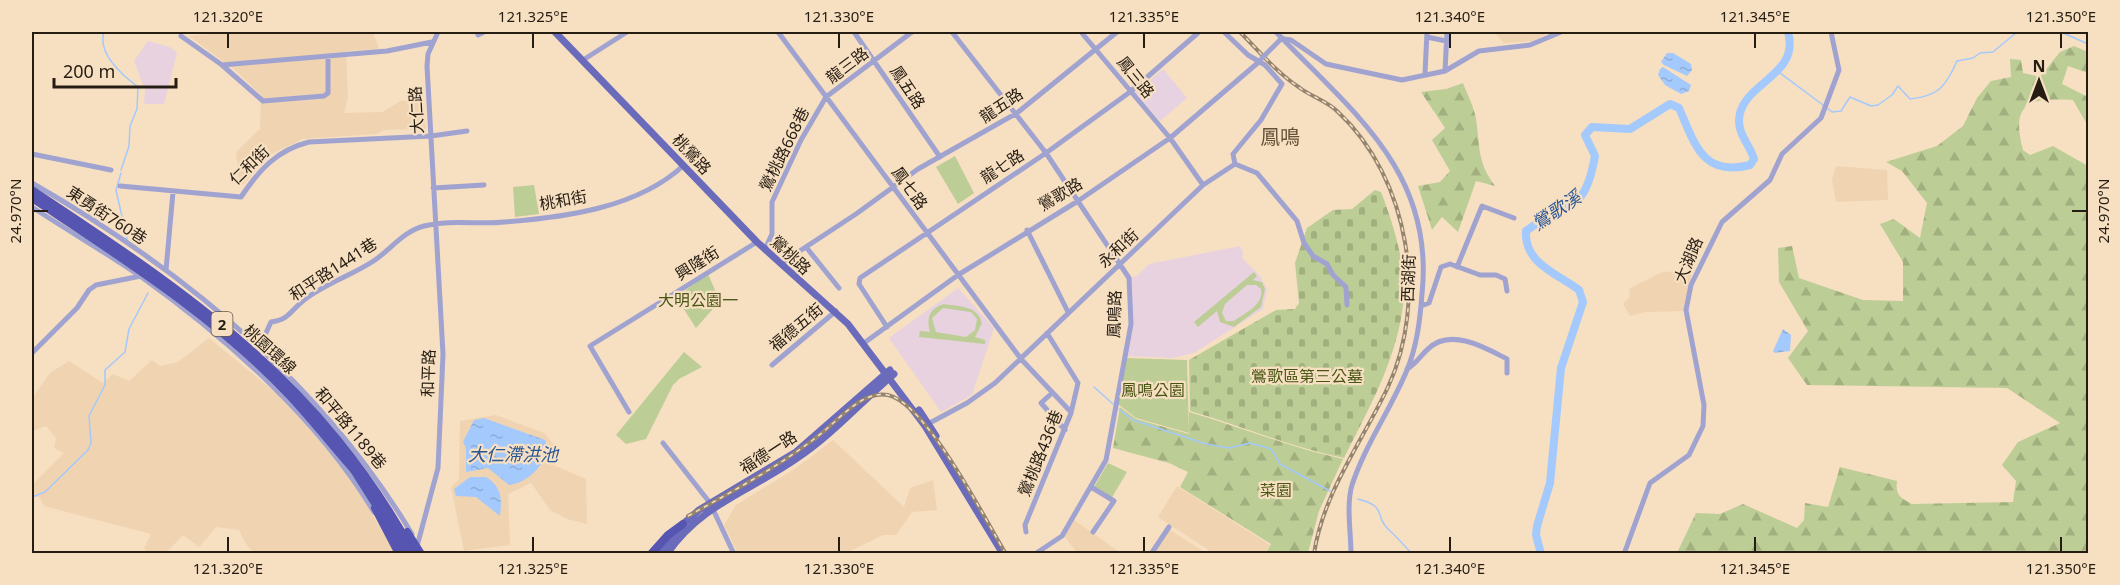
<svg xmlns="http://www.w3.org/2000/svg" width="2120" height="585" font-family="'Noto Sans','Noto Sans TC',sans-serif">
  <defs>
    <pattern id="forest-firs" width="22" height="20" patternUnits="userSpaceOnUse" patternTransform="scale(1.5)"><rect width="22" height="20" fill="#bdcd96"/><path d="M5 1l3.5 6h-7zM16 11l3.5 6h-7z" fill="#a2b080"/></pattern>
    <pattern id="cemetery-stones" width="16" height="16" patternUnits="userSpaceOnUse" patternTransform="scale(1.5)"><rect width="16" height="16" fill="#bdcd96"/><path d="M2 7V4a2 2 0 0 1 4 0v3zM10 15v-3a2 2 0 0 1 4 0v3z" fill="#a2b080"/></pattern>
    <pattern id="water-ripples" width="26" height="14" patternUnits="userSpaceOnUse" patternTransform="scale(1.5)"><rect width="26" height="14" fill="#a4c9fc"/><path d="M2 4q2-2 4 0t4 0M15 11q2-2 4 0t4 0" fill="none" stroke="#8dacd7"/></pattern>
  </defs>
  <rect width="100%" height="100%" fill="#f7dfc2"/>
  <path fill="#e7d2e1" d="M1163,69l24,29 -27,23 -25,-28z"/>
  <path fill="#f0d4b1" d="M236,32h137l6,17 -33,2 2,46 -4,16 38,-1 19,-11 21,-2 4,30 -41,1 -9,4 -73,5 -32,15 -29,32 -3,-5 -3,-29 24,-23 1,-34 -26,-25 -46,-34z
    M1494,32h57l-19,9 -28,2z
    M1836,166l51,4 1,30 -52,2 -4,-22z
    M1688,271l4,3 -8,37 -39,1 -15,4 -7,-12 7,-7 -1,-8 33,-17z
    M209,338l73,60 32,36 38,45 43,74h-140l-8,-7 -8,-16 -23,-3 -17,20 -16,-12 -17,18h-19l-3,-5 7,-14 -107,-28 -5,-9h-7v-12l32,-32 -10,-5 2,-10 -10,-12 -14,5v-33l18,-25 19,-12 34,22 10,-9 16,7 23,-21 8,6 18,-4z
    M496,415l48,18 11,13 -4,18 35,15 1,45 -20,-5 -17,-9 -19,-27 -23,11 2,51 -46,6 -13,-64 8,-8 1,-58z
    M833,440l71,67 6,-19 23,-8 4,30 -25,2 -16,23h-13l-37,18h-108l-14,-28 12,-20 60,-37z
    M1177,486l93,59 -5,8h-52l-55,-36z
    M1074,520l47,33h-46l1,-2 -12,-15z
    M1170,530l36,23 -55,1z"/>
  <path fill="#e8d2df" d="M148,41l22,6 7,6 -13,51h-20l1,-14 -11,-29z
    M1240,246l3,6 -1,6 18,18 7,13 -4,20 -69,44 -22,5 -46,-2 6,-32 -1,-47 6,-1 12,-12z
    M958,288l36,40 -22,67 -31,17 -52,-74z"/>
  <path fill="url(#forest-firs)" d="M2074,46l14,6v21l-20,-7 -6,18 26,13v29l-15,-26c-43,-2 -63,1 -50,50l7,5 23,-9 35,20v387h-411l19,-40 24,1 23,-10 54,24 7,-8 1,-17 23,4 12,-40 57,14c-2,14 3,17 15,23l101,-2 3,-21 -14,-16 16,-23 42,-19 -53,-35 -200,-3 -19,-27 20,-27 -29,-49 -1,-34 14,-2 7,32 64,22 40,1v-39l-23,-38 14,-5 26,19 7,-35 -25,-32 -16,-9 51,-16 26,-20 14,-28 14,-17 20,-4 -1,-18 11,1 2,13 17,4 20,-25z
    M1463,83c4,11 11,24 13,36 4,27 1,43 19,67l-19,-5 -18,51 -16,-15 -10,13 -14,-44 22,-4 10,-11 -18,-31 13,-12 -24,-36 25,-3z
    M1120,407l16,12 53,15v-22c52,15 102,36 154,47l-24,52 -11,42h-42l5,-9 -91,-57 8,-15 -19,-9 -56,-15z"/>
  <path fill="url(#cemetery-stones)" d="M1375,190l6,2c11,28 25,72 23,103 -4,59 -34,111 -60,163 -53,-11 -103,-32 -154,-47l-1,-51 87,-50 19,-1 4,-6 -4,-40 12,-35 26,-18 19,-1z"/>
  <path fill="#bdcd96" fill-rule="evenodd" d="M955,156l19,37 -16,11 -22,-37z
    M534,185l5,29 -24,3 -2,-30z
    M1254,272l3,4 -4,4 9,2 3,7 -4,18 -27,20 -14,-5 -3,-11 -19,16 -4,-5zM1247,285h9l5,4c3,16 -16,24 -27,32h-8l-4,-8 3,-9z
    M708,274l10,23 -6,13 -16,18 -20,-31z
    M944,304c16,3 33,1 38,19l-7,14 10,3v4l-66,-7 1,-6 10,1c-4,-13 -1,-24 14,-28zM943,308l28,4 6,7 -2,11 -9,7 -30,-5 -4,-14z
    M684,352l18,15 -23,12 -6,6 -27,54 -20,5 -10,-9z
    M1127,358l60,2 2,73 -53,-15 -18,-14z
    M1108,463l19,9 -16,27 -18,-10z"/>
  <path fill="url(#water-ripples)" d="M1667,53h6l18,11 1,6 -5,6 -23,-11 -3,-3z
    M1663,67l28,18 -2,6 -8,3 -16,-9 -7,-10 2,-6z
    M1783,329l8,6 -1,16 -15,2 -2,-2z
    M484,418l61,22c9,19 -18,44 -36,45l-21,-17 -22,4v-24l-3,-6 11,-22z
    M470,477h16c16,10 16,22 14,39l-24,-19 -20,-1 -2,-7z"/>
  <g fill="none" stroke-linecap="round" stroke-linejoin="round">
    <path stroke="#a4c9fc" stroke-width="1.5" d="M104,32c-7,22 18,43 34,55l-1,22 -7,17 -1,20 -8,24
      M2061,32l27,12
      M1776,70l47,35
      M1827,108l5,4 9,-1 9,-14 21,9 7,-1 14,-10 6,-9 12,13c29,-3 36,-13 47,-38l16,-3 7,-5 13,-1 24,-20
      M121,173l-5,17 11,49
      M1094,387l19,17
      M1119,409l14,11 73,24 23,4 21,-5 21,6 9,15 50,27
      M32,497l13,-5 43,-42 3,-7 -2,-27 16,-31v-15l20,-18 4,-23 19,-36
      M1358,499c31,8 15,17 31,31 8,7 15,15 23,24"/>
    <path stroke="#a4c9fc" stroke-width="8" d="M1541,554l-5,-19 1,-9 13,-43 11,-115 22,-66 -4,-12c-23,-17 -55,-27 -53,-59 42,-32 58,-14 69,-75l-10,-21 7,-8 38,2 40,-25 9,4c16,36 23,69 71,57l4,-6c-4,-14 -15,-23 -15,-38 0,-38 62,-44 49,-89"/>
    <path stroke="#a0a3d0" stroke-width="5" d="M778,32l243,327 48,51
      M854,32l86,125
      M952,32l94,121 83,125 2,46 -25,136 -44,76 -27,18
      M1081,32l89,106 33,47
      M1276,32c75,79 159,139 146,262 -2,26 -5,52 -15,76 -16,39 -42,75 -55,115 -6,20 -1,48 -1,69
      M478,35l6,-3
      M181,36l41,29 165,-14 45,-9
      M1427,37l19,4
      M1284,39l7,1 35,24 76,16 43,-9 34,-20 51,-6 31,-13
      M583,60l44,-28
      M222,65l41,36 61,-5 4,-3v-37
      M1445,71l2,-39
      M1425,73l2,-41
      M32,154l79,16
      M1235,164l22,9 40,48 7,22 9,13 14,8 6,11 13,12 1,18
      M32,183c150,86 290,201 380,351
      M120,186l121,11c18,-27 36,-47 68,-55l122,-6 36,-5
      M433,188l51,-3
      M32,207c35,23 73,45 108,69 87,62 179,144 234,236
      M1027,230l41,82
      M806,247l33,41
      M765,249l7,-15v-32l29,-62 25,-43 86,-65
      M780,264l76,-50 62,-45 99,-56 100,-81
      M1457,267l25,-61 32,12
      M166,270l7,-78
      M1421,306l8,-3 12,-36 9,-3 30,11h16l9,4 2,12
      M887,327l-28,-43 1,-6 186,-125 84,-61 69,-60
      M864,343l94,-68 120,-74 92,-63 90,-77
      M259,348l12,-26c19,-3 19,-11 33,-22 22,-17 49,-25 71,-40 16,-11 29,-29 49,-34 27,-7 54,-1 81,-4 61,-5 133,-14 179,-57
      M32,353l45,-45 12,-18 7,-5 45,-9
      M772,365l64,-54
      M1407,369c10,-6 13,-13 21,-20 22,-22 58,-1 79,10v14
      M1052,393l-11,10 24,27
      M629,412l-39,-66 167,-104
      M926,425l41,-22 28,-20 208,-198 32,-21 -2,-10 28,-34 21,-36 -17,-19 -17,-10 -24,-23
      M663,443l47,60 24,51
      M1091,487l23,14 -21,31
      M1026,532l-1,-7 46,-112 7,-30 -31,-50
      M416,550l22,-82 5,-114 -16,-288 1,-12 10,-22
      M1151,554l18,-27
      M1624,554l26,-71 39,-28 14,-29 1,-21 -18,-95 5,-25 31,-63 48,-42 12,-26 39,-36 18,-48 -8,-38"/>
    <path stroke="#6a6bbb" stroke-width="7" d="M555,32l202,210 91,82 77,102 78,128
      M919,410l17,26
      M659,554l24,-30 16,-14 97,-58 94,-82
      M667,554c33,-49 83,-63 129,-95 36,-24 65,-57 98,-85"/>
    <path stroke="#5755b2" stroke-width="8" d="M354,470l53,84
      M375,508l24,46
      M651,554l17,-19 15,-11"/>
    <g stroke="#95846f" stroke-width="4">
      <path id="rail" d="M1240,32c19,19 37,41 60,56 12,9 27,13 38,24 72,67 90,189 50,275 -26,55 -65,106 -74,167
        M688,516c47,-26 94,-51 135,-84 18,-15 41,-42 65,-37 39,9 96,123 118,159"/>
    </g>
    <use href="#rail" stroke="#f7dfc2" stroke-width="1.5" stroke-dasharray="4.5" stroke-linecap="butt"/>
    <path stroke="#a0a3d0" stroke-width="5" d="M1262,58l20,-20"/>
    <path stroke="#5755b2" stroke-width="8" d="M32,190c157,104 289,192 382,364
      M32,198c90,60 184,119 259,199 22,24 42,49 63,73
      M407,532l14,22"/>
  </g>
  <path fill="none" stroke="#261d12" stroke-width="2" d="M228,33v15M533,33v15M839,33v15M1144,33v15M1450,33v15M1755,33v15M2061,33v15M33,211h15M2072,211h15M228,537v15M533,537v15M839,537v15M1144,537v15M1450,537v15M1755,537v15M2061,537v15"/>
  <g text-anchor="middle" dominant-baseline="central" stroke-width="4.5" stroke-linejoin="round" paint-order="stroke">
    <rect fill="#f7dfc2" stroke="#655747" stroke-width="1.5" x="211.5" y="312" width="21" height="24" rx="4.5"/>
    <g font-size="15" font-weight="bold" fill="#261d12">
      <text x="222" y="324">2</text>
    </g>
    <g font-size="16" fill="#261d12" stroke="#f7dfc2">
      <text transform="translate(847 65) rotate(-37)">龍三路</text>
      <text transform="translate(1136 77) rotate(51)">鳳三路</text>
      <text transform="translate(908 87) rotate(56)">鳳五路</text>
      <text transform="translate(1001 105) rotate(-34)">龍五路</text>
      <text transform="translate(416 110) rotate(-93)">大仁路</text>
      <text transform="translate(784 149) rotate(-64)">鶯桃路668巷</text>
      <text transform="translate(692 154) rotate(47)">桃鶯路</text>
      <text transform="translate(249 165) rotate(-44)">仁和街</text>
      <text transform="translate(1002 166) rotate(-33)">龍七路</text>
      <text transform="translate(910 188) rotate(54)">鳳七路</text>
      <text transform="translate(1060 194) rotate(-31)">鶯歌路</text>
      <text transform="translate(563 200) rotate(-10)">桃和街</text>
      <text transform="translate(107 215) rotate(33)">東勇街760巷</text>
      <text transform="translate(1118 248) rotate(-43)">永和街</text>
      <text transform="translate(791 255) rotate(43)">鶯桃路</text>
      <text transform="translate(1688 260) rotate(-67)">大湖路</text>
      <text transform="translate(697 263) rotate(-32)">興隆街</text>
      <text transform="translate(333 269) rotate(-33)">和平路1441巷</text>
      <text transform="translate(1408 278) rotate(-88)">西湖街</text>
      <text transform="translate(1114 314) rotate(-88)">鳳鳴路</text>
      <text transform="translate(796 327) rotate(-40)">福德五街</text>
      <text transform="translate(270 349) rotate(42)">桃園環線</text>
      <text transform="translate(428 373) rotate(-88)">和平路</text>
      <text transform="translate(351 428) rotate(50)">和平路1189巷</text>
      <text transform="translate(768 452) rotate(-33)">福德一路</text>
      <text transform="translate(1040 453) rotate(-68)">鶯桃路436巷</text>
    </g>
    <g font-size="16" fill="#485614" stroke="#f7dfc2">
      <text x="698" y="300">大明公園一</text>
      <text x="1307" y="376">鶯歌區第三公墓</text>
      <text x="1153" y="390">鳳鳴公園</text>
      <text x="1276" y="490">菜園</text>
    </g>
    <g font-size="18" font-style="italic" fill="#295694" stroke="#f7dfc2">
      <text transform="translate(1556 210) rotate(-34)">鶯歌溪</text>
      <text x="513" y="454">大仁滯洪池</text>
    </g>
    <g font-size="20" fill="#655238" stroke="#f7dfc2">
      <text x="1280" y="136">鳳鳴</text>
    </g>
  </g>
  <rect width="2120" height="585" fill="none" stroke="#f7dfc2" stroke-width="66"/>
  <g transform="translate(2039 81)" stroke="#f7dfc2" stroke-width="4.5" paint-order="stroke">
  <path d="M0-4.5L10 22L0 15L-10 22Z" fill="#261d12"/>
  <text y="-9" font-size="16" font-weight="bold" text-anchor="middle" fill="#261d12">N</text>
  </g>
  <path d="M54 78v9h122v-9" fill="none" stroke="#261d12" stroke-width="3"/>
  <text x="63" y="78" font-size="18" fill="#261d12" stroke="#f7dfc2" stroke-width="4.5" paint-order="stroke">200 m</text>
  <rect x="33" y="33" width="2054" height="519" fill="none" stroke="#261d12" stroke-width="2"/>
  <g font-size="15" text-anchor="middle" fill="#261d12">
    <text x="228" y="22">121.320°E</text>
    <text x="533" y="22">121.325°E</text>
    <text x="839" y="22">121.330°E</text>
    <text x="1144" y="22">121.335°E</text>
    <text x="1450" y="22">121.340°E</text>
    <text x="1755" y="22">121.345°E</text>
    <text x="2061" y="22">121.350°E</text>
    <text transform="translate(16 211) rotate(-90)" y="5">24.970°N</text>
    <text transform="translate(2104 211) rotate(-90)" y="5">24.970°N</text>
    <text x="228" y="574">121.320°E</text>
    <text x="533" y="574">121.325°E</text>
    <text x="839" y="574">121.330°E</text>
    <text x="1144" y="574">121.335°E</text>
    <text x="1450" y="574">121.340°E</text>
    <text x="1755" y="574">121.345°E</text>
    <text x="2061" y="574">121.350°E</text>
  </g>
</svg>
